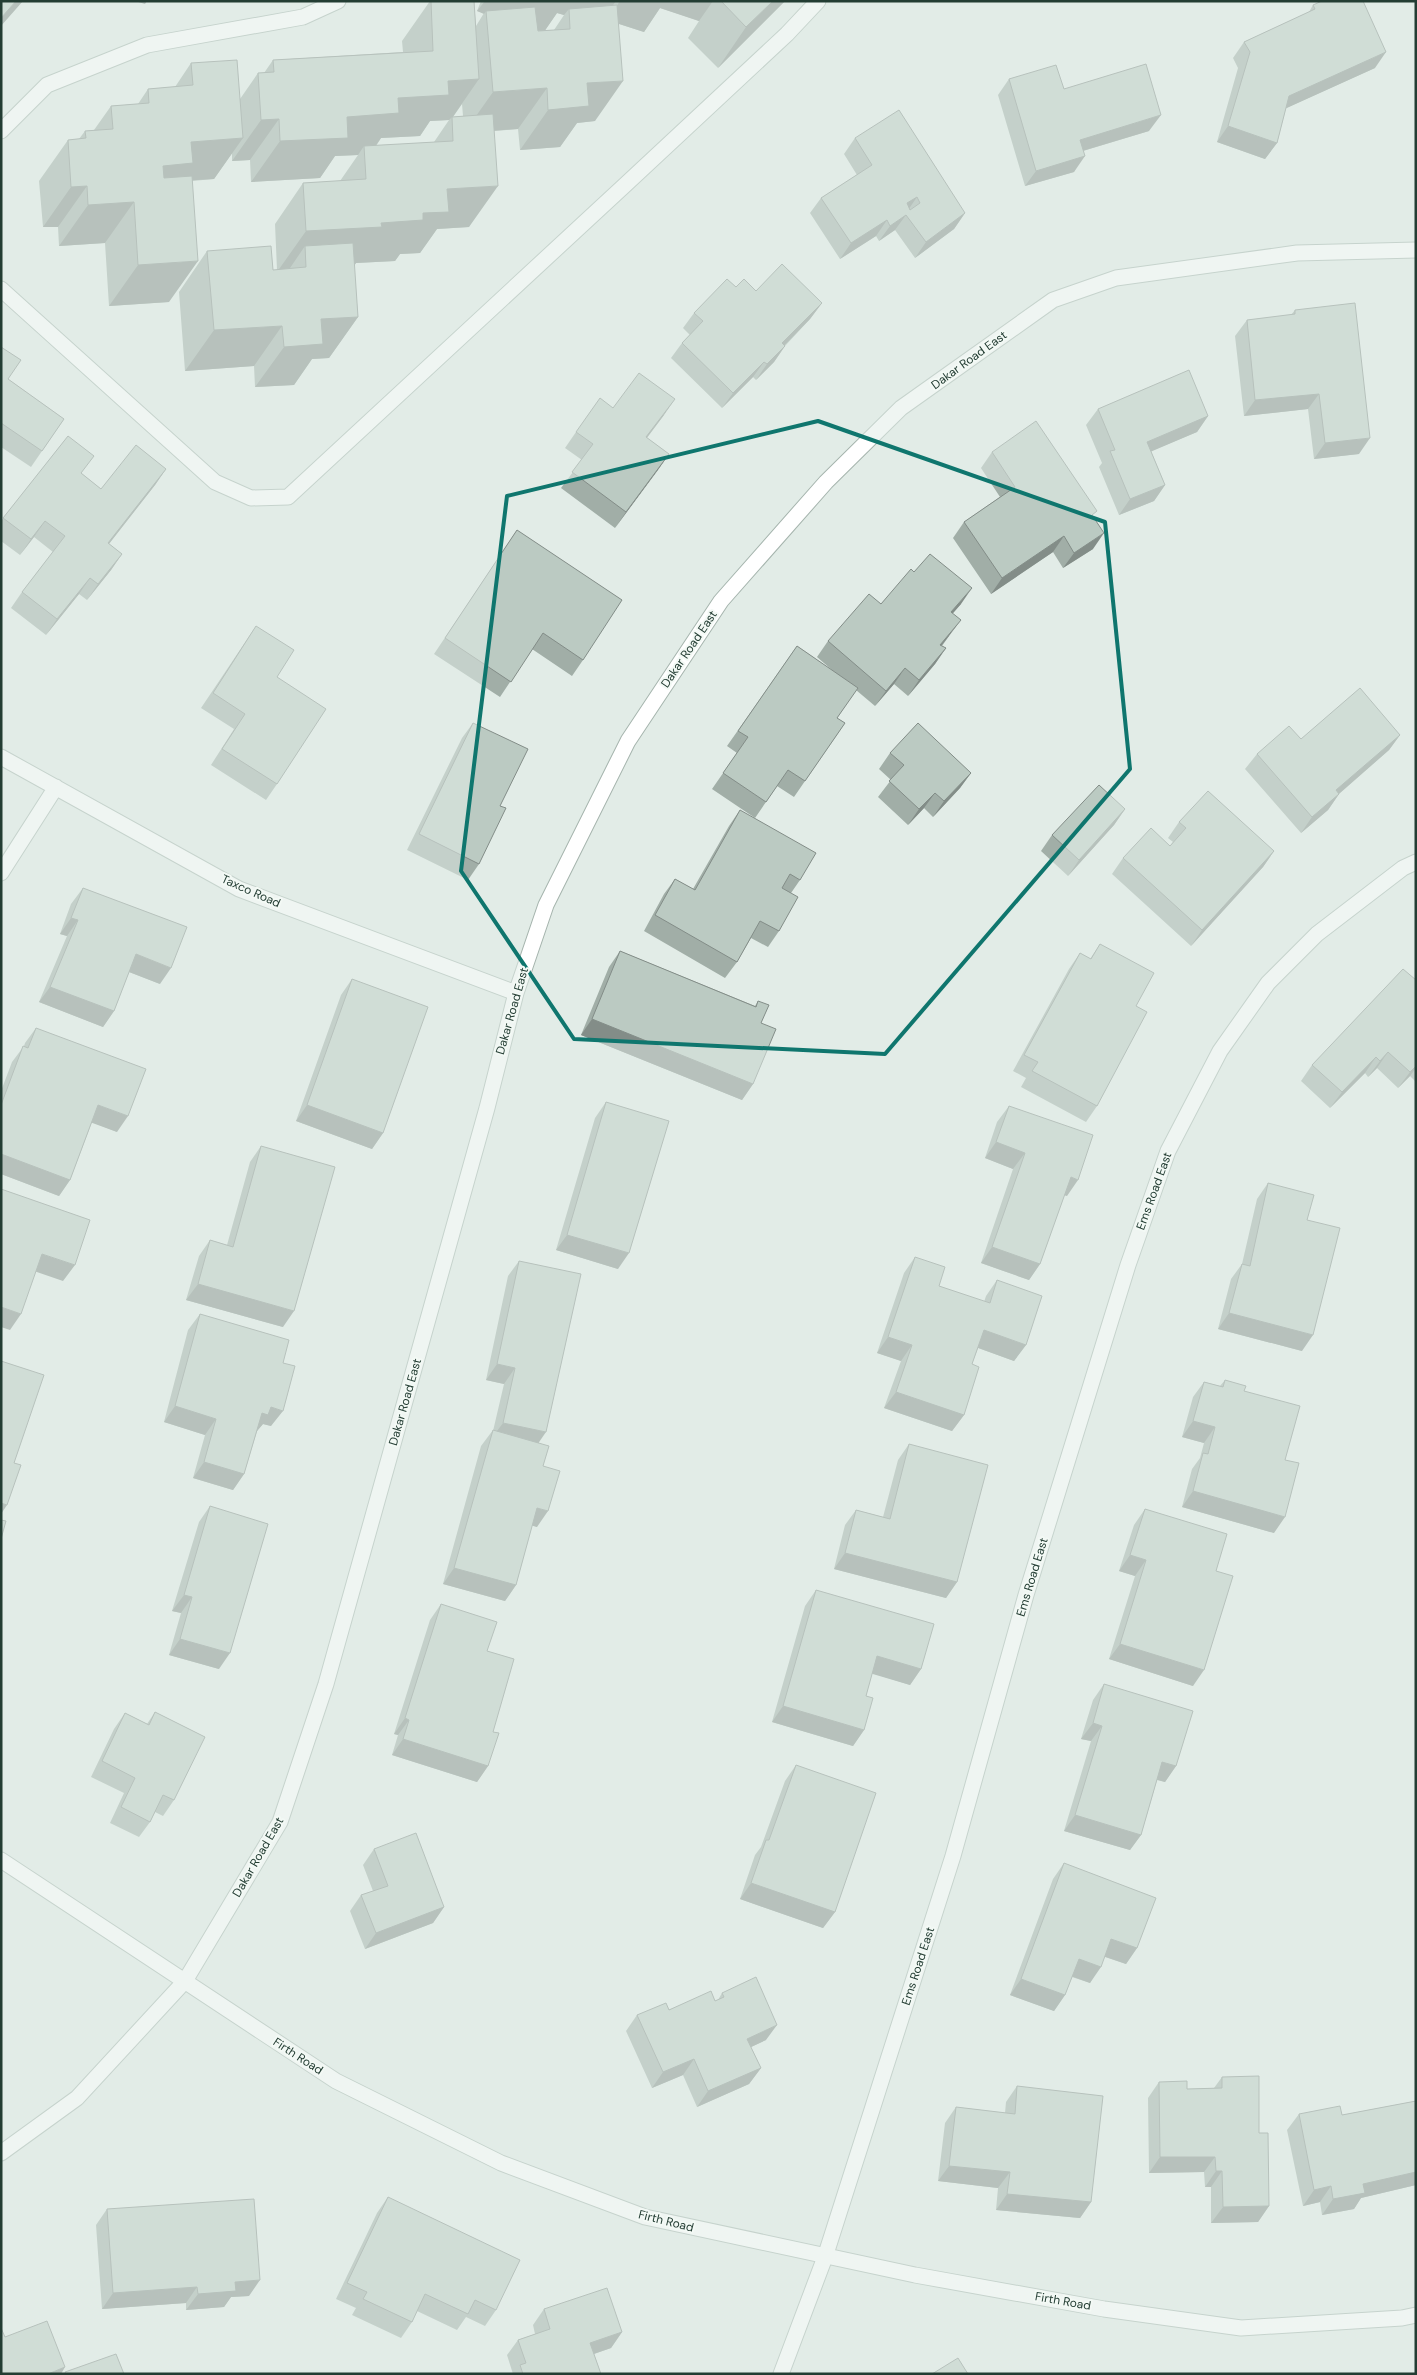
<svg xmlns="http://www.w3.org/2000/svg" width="1417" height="2375" font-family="'DM Sans',sans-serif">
  <rect width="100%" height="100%" fill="#e2ece7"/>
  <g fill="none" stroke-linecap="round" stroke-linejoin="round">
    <g stroke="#a5b4ad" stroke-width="17">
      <path id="service" d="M1,131l46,-46 100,-40 156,-28 35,-16
        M1,289l214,193 36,16 37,-1 337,-312 162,-151 31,-33"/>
    </g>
    <g stroke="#a5b4ad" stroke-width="17">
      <path id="minor" d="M1,757l238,132 277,104
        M1,873l55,-86
        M1,1860l335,221 165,82 144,54 270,58 189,34 137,19 161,-10 14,-3
        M1,2153l76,-55 108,-117 95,-159 46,-138 161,-576 29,-115 30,-88 82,-164 93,-140 105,-119 75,-74 152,-108 63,-22 181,-25 119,-3
        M781,2374l44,-117 128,-401 73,-261 102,-330 40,-114 52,-100 48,-68 49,-49 86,-66 13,-6"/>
    </g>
    <use href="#service" stroke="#fff" stroke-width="15"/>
    <use href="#minor" stroke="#fff" stroke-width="15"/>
  </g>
  <path fill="#a1aea7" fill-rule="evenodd" d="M430,1h44l2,25 8,-13 -7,-2 4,-10h304l-67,67 -30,-30 11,-17 -39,-13 -16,24 -25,-8 -24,97 -18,2 -17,24 -40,3 -2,-21 -24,2 -25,96 -32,2 -17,24 -20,1 -5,7 -39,2 -2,3 4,51 -29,41 -17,1 -18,26 -39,2 -1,-21 -69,5 -6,-79 28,-41 66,19h4l-2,-46 28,-41 37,-2 18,-26 -23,1 -15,22 -69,4 -1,-22 -18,1v-8l-18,26 -22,2 -23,121 -60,4 -4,-63 -46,3 -1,-19h-15l-4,-46 29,-41 11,-1 6,-8 9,-1 17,-24 27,-2 10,-15 27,-2 16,-24 49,36 18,-26h6l9,-13 130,-8 -1,-11zM557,13l7,2 -10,15h-9zM462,104l1,12 -10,1zM449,120l-15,22 -58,4 5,-8 39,-2 10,-15z
    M1313,5l62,63 -89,40 -9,35 -12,16 -48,-17 21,-74 -5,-10 11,-16 65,-30z
    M1009,79l55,10 85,42 -66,20 -9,21 -49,14 -27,-91z
    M855,138l110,75 -11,16 -39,29 -20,-28 -16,11 -3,-5 -36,23 -30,-46 11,-15 36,-23 -13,-21z
    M736,287l86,16 -12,16 -25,27 -11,16 -18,18 -3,-3 -31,31 -51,-50 11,-15 8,-8 -7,-7 11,-15z
    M1295,310l64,144 -45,5 -6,-50 -64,7 -9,-80 12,-16 44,-5z
    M1,347l7,32 56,40 -33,48 -30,-20z
    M613,408l51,7 -17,23 22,16 -54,74 -54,-40 21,-28 -17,-12 11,-16z
    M1098,409l110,7 -11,16 -46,19 14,34 -11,16 -35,14 -20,-48 3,-4 -16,-38z
    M68,436l14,38 19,15 65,-20 -11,16 -46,59 13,10 -11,16 -24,30 -8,-6 -33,41 -35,-27 11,-16 31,-40 -19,-15 -14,18 -19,-14v-20z
    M992,452l101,65v32l-30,19 -10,-16 -62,42 -38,-56 11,-16 36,-25 -19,-29z
    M517,530l66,130 -11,16 -40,-27 -32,48 -66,-43z
    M914,572l47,32 -9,10 -3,22 -7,10 4,2 -11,16 -27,32 -14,-12 -19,22 -19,-16 -19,28 8,5 -51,74 -17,-11 -22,32 -43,-29 25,-36 -10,-7 70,-100 35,24 -15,-13 11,-16 53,-37z
    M256,626l21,158 -11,16 -55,-35 23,-36 -33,-21z
    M473,723l27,83 -21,58 -11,16 -61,-30 55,-112z
    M1400,735l-11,15 -50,44 -11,16 -27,23 -56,-64 12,-15 44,-15z
    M890,753l81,20 -11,15 -27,29 -9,-9 -16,17 -30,-28 13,-17 -12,-11z
    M1125,809l-11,16 -46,51 -27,-25 11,-16z
    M740,810l60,70 -9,13 -12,38 -11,16 -17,-9 -14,24 -12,16 -81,-47 20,-37 11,-15 18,10 36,-63z
    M1179,822l95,29 -11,16 -72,79 -79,-72 11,-16 47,-12 3,-4 -5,-4z
    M83,888l77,96 -31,-12 -15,39 -11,16 -64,-25 28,-66 -7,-2 11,-30z
    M1100,944l36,62 -39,100 -11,16 -65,-35 5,-9 -13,-7 56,-102 11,-16 10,6z
    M620,951l135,55 3,-5 3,22 -8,61 -11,16 -161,-65 28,-68z
    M352,979l31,154 -11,16 -76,-28 45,-126z
    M1416,980v102l-6,-6 -12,12 -21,-20 -9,9 -3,-4 -35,35 -29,-27 11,-16z
    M36,1028l81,104 -25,-10 -22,58 -11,16 -58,-22v-83l11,-29 12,-16 1,-3z
    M606,1102l12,167 -62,-19 39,-132z
    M1009,1106l58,90 -3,-1 -24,69 -11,16 -48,-17 32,-94 -28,-11 12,-36z
    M261,1146l22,181 -97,-27 13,-44 11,-16 17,5 23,-83z
    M1268,1183l39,37 -5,131 -84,-22 13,-50 11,-15 15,-65z
    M915,1257l24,29 45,16 2,-6 11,-16 29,65 -12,16 -36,-13 -6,16 -8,51 -12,16 -68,-23 17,-47 -24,-8 27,-80z
    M519,1261l20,182 4,23 -6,61 -5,-2 -16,60 -11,16 -62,-17 38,-138 12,-16v1l11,-47 -18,-4 22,-104z
    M200,1314l83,49 -12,63 -8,-2 -6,7 -13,43 -11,16 -40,-12 12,-43 -41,-13 24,-92z
    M1225,1380l19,11 41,69 -11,73 -92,-26 10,-38 8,-11 4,-15 -22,-6 11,-40 11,-15 16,4z
    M909,1444l48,138 -11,16 -112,-29 11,-44 11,-15 27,7 15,-57z
    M210,1506l9,163 -50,-14 12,-42 -9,-2 27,-89z
    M1145,1509l71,62 -23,115 -84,-27 26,-83 -16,-5 15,-46z
    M816,1590l105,79 -11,16 -38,-12 -6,23 -2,34 -11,16 -81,-24 33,-116z
    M441,1604l46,47 6,81 -5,34 -11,16 -85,-27 6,-20 -4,-1 36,-114z
    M1104,1684l72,82 -11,16 -8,-2 -16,55 -11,15 -66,-19 27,-90 -10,-2 12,-39z
    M155,1712l19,88 -11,16 -8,-4 -5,10 -11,15 -29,-14 14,-30 -33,-16 23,-48 11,-16 22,11z
    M796,1765l39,147 -12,16 -83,-29 15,-44 6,-8 24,-66z
    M374,1849l70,58 -11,16 -68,26 -15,-38 11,-16 12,-4 -10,-26z
    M1064,1863l73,85 -11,16 -21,-7 -15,26 -18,-6 -7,18 -11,16 -44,-16 43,-116z
    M722,1993l44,47 -15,7 10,21 -12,16 -52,23 -14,-32 -31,13 -26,-57 11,-16 78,-14 3,-1z
    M1222,2077l37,56 10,73 -11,16 -47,1v-36h-6l-1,-15 -55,1 -1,-75 11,-16 28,7 27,-1z
    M1017,2086l74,116 -11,16 -84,-8 2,-22 -60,-7 7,-58 11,-16 49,6 1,-11z
    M1416,2101v84l-55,13 -7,11 -32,6 -2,-13 -17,4 -16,-76 12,-16 43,1z
    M388,2197l108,113 -11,16 -19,-9 -9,13 -40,-19 -5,11 -11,16 -49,-23 4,-7 -20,-9 41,-86z
    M107,2209l142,87 -18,1 -7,10 -38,3v-7l-84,6 -6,-84z
    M544,2309l78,23 -11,16 -17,6 7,20h-88l-6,-19 11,-15 17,-6 -2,-9z"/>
  <path fill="#838d88" d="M16,1h7l-22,25v-8z
    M135,1h12l-2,3z
    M485,1h131l-18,25 -29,-17 -5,6 -7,-2 -13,19 -58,-18v-3l-2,3 -7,-3z
    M620,1h93l-14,20 -39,-13 -16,24 -37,-12z
    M773,1h12l-67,67 28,-41z
    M1386,52l-11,16 -97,44 11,-16z
    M479,79l-27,39v-1l-3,3 -19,1 -10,15 -39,2 -11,16 -6,-8 -6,9 -23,1 -15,22 -69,4 29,-41 118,-43 50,-17z
    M623,81l-28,40 -18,2 -17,24 -40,3 28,-40 39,-27z
    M547,88l-29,41 -54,4 29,-41z
    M1161,115l-12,16 -80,24 11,-15z
    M279,119l-29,41 -18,1 29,-41z
    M1228,126l49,17 -12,16 -48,-17z
    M243,138l-29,41 -34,2 -16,23 -1,-38 28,-24z
    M1085,156l-11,16 -49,14 11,-15z
    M87,186l-29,41h-15l28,-40z
    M498,186l-29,41 -32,2 -17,24 -20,1 -5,7 -39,2 -3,4h-47l-1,-21 -17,25 -11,1 29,-41 75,-8 42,-10 24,-24z
    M917,197l-11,16 1,-10z
    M134,202l-29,41 -46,3 29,-41z
    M965,213l-11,16 -39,29 11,-16z
    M906,215l-11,15 -16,11 11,-15z
    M887,220l-11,16 -36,23 11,-16z
    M198,261l-29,41 -60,4 29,-41z
    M822,303l-12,16 -39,40 11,-16z
    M358,317l-29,41 -17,1 -18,26 -39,2 29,-40 37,-28z
    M282,326l-28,40 -69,5 29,-41z
    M785,346l-11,16 -18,18 11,-16z
    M764,362l-11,15 -31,31 11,-15z
    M1319,394l-11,15 -64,7 11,-16z
    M675,399l-11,16 -29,38 11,-16z
    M1208,416l-11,16 -61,26 11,-16z
    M1370,438l-11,16 -45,5 11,-16z
    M669,454l-11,16 -43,58 11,-16z
    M166,469l-11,16 -58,74 11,-16z
    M1165,485l-11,16 -35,14 11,-16z
    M45,521l-11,16 -14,18 11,-16z
    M1104,533l-11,16 -30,19 11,-15z
    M1064,536l-11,16 -62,42 11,-16z
    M122,554l-11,16 -24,30 11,-16z
    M90,578l-11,16 -33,41 11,-16z
    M972,588l-11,16 -21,24 11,-16z
    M961,620l-12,16 -20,25 11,-16z
    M946,648l-11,16 -27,32 11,-16z
    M905,668l-11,16 -19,22 11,-15z
    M1400,735l-11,15 -64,56 11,-16z
    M971,773l-11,15 -27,29 11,-16z
    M935,793l-11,15 -16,17 11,-16z
    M1339,794l-11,16 -27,23 11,-16z
    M1125,809l-11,16 -46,51 11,-16z
    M1274,851l-11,16 -72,79 11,-16z
    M71,918l7,2 -11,16 -7,-2z
    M136,954l35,14 -11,16 -36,-14z
    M50,987l64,24 -11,16 -64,-25z
    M592,1019l161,65 -11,16 -161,-65z
    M1388,1052l-11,16 -9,9 12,-16z
    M1376,1057l-11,16 -35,35 12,-16z
    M1416,1066v2l-6,8 -12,12 12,-16z
    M98,1105l30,11 -11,16 -30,-11z
    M307,1105l76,28 -11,16 -76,-28z
    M996,1142l29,11 -12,16 -28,-11z
    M1,1154l69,26 -11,16 -58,-22z
    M1071,1177l7,3 -11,16 -8,-3z
    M567,1235l62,18 -11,16 -62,-19z
    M992,1247l48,17 -11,16 -48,-17z
    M42,1254l33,11 -12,16 -32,-11z
    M198,1284l96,27 -11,16 -97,-27z
    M1,1307l20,7 -11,16 -9,-3z
    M1229,1313l84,22 -11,16 -84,-22z
    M984,1330l42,15 -12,16 -41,-15z
    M888,1337l24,8 -11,16 -24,-8z
    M497,1364l18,4 -11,16 -18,-4z
    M896,1392l68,23 -12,16 -68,-23z
    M175,1406l41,13 -11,16 -41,-13z
    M271,1407l12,4 -12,15 -8,-2 -6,7 -6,-2 11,-16z
    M1193,1421l22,6 -11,16 -22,-6z
    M503,1423l43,9 -11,16 -44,-9z
    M204,1462l40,12 -11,16 -40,-12z
    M1193,1491l92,26 -11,16 -92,-26z
    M1,1503l6,2 -6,9z
    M537,1508l11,3 -11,16 -11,-3z
    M845,1553l112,29 -11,16 -112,-29z
    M1130,1555l16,5 -11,16 -16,-5z
    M454,1568l62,17 -11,16 -62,-17z
    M184,1595l8,2 -11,16 -9,-2z
    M180,1639l50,14 -11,16 -50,-14z
    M1120,1644l84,26 -11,16 -84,-27z
    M877,1656l44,13 -11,16 -44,-13z
    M783,1706l81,24 -11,16 -81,-24z
    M405,1718l4,2 -11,15 -4,-1z
    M1093,1723l9,3 -11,15 -10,-2z
    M403,1739l85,27 -11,16 -85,-27z
    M1162,1762l14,4 -11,16 -14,-4z
    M1075,1815l66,20 -11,15 -66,-19z
    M751,1883l84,29 -12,16 -83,-29z
    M444,1907l-11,16 -68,26 11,-16z
    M1111,1939l26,9 -11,16 -26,-9z
    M1079,1959l22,8 -11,16 -22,-8z
    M1021,1979l44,16 -11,16 -44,-16z
    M777,2025l-11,15 -30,14 11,-15z
    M694,2059l-11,16 -31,13 11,-16z
    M761,2068l-12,16 -52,23 11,-16z
    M1160,2157h55l-11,15 -55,1z
    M949,2166l61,6 -12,16 -60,-7z
    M1216,2171h6l-11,16h-6z
    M1416,2172v13l-55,13 -7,11 -32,6 11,-16 30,-15z
    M1331,2186l-11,16 -17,4 11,-16z
    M1007,2194l84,8 -11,16 -84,-8z
    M1269,2206l-11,16 -47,1 12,-16z
    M260,2280l-11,16 -18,1 -7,10 -38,3 12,-16 37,-12z
    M197,2287l-11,16 -84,6 11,-16z
    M622,2332l-11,16 -32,11 11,-16z
    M65,2367l-4,7h-13z"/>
  <path fill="#bbcac2" stroke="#838d88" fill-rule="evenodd" d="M1,1h15l-15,17z
    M431,1h43l5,78 -31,2 1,14 -51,3 1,15 -52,4 1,21 -68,3 -1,-22 -18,1 -3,-47 16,-1 -1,-12 160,-9z
    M721,1h52l-27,26z
    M1322,1h41l23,51 -97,44 -12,47 -49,-17 22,-74 -6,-10 71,-33 -2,-4z
    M617,5l6,76 -36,2 2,23 -41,4 -1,-22 -54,4 -7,-81 49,-4 3,24 32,-2 -1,-20z
    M237,60l6,78 -52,4 2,21 -30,3 1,12 28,-2 6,85 -60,4 -4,-63 -46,3 -1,-19 -16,1 -3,-47 18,-2 -1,-7 28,-2 -2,-23 38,-3 -1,-14 45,-4 -2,-22z
    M1146,64l15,51 -81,25 5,16 -49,15 -27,-92 47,-14 8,24z
    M899,110l66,103 -39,29 -20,-27 -16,11 -3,-6 -36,23 -30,-45 51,-33 -17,-27zM917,197l3,6 -10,7 -3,-7z
    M493,114l5,72 -51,3 2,23 -26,1v7l-42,3 1,4 -76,4 -3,-48 63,-4 -2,-33 89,-5 -1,-24z
    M353,243l5,74 -37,2 2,25 -39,3 -2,-21 -68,4 -7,-79 64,-5 2,24 33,-3 -1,-21z
    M782,264l40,39 -40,40 3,3 -18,18 -3,-2 -31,31 -51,-50 21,-22 -9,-8 33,-34 9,8 8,-8 12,12z
    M1355,303l15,135 -45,5 -6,-49 -64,6 -8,-80 48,-6v-4z
    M1,347l20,13 -13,19 56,40 -22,32 -41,-28z
    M1189,370l19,46 -61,26 18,43 -35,14 -20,-48 5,-1 -17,-41z
    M639,373l36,26 -29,38 23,17 -43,58 -54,-40 21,-28 -17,-12 24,-34 13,10z
    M1036,421l61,90 -5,4 12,18 -30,20 -10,-17 -62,42 -38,-56 51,-35 -23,-35z
    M68,436l26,20 -13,17 20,16 35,-44 30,24 -58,74 14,11 -24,30 -8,-6 -33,41 -35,-27 43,-56 -20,-15 -14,18 -28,-21z
    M517,530l105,70 -39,60 -40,-27 -32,49 -66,-44z
    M930,554l42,34 -21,24 10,8 -21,25 6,3 -27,32 -14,-12 -19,23 -58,-50 41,-47 12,10 30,-35 3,3z
    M256,626l38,24 -17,27 49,32 -49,75 -55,-35 23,-35 -32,-21z
    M797,646l61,42 -21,30 8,5 -40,58 -17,-11 -22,32 -43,-29 25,-36 -10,-6z
    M1360,688l40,47 -64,55 3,4 -27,23 -55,-63 32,-28 12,13z
    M473,723l55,26 -28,57 6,2 -27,56 -60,-30z
    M918,723l53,50 -27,28 -9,-8 -16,16 -30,-28 15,-16 -14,-12z
    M1099,785l26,24 -46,51 -27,-25z
    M1208,791l66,60 -72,79 -79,-72 28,-30 19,18 16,-18 -7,-6z
    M740,810l76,43 -16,27 -10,-6 -8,14 16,9 -19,34 -19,-10 -23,41 -82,-47 20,-36 20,11z
    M83,888l104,39 -16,41 -35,-14 -22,57 -64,-24 28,-67 -7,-2z
    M1100,944l54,29 -18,33 11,6 -50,94 -65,-35 6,-9 -14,-7 56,-102 11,6z
    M620,951l136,56 2,-6 11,4 -8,18 15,6 -23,55 -161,-65z
    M1403,969l13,11v86l-6,6 -22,-20 -8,9 -4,-4 -34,35 -30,-27z
    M352,979l76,28 -45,126 -76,-28z
    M36,1028l110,41 -18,47 -30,-11 -28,75 -69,-26v-49l22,-59 5,2z
    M606,1102l63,19 -40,132 -62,-18z
    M1009,1106l84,29 -15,45 -7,-3 -31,87 -48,-17 33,-94 -29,-11z
    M261,1146l74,21 -41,144 -96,-27 12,-44 23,7z
    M1268,1183l46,12 -7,25 33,8 -27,107 -84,-22 13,-49 8,2z
    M1,1189l89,31 -15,45 -33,-11 -21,60 -20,-7z
    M915,1257l30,10 -6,19 51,17 7,-23 45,16 -16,49 -42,-15 -12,34 7,3 -15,48 -68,-23 16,-47 -24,-8z
    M519,1261l62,13 -35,158 -43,-9 12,-55 -18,-4z
    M200,1314l89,26 -6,23 12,3 -12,45 -12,-4 -3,8 -6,-2 -18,61 -40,-12 12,-43 -41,-13z
    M1,1361l43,14 -30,88 7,2 -14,40 -6,-2z
    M1225,1380l21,6 -2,5 56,15 -15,54 14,3 -14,54 -92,-26 10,-38 5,1 7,-27 -22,-6 11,-39 19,5z
    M493,1430l56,16 -6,20 17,5 -12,40 -11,-3 -21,77 -62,-17z
    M909,1444l79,21 -31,117 -112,-29 11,-43 34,9z
    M210,1506l58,18 -38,129 -50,-14 12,-42 -8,-2z
    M1145,1509l82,25 -11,37 17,5 -29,94 -84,-26 26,-84 -16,-5z
    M1,1520l5,1 -5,18z
    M816,1590l118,34 -13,45 -44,-13 -11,40 7,2 -9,32 -81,-24z
    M441,1604l56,18 -10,29 27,8 -21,73 6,1 -11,33 -85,-27 6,-19 -4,-2z
    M1104,1684l89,27 -17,55 -14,-4 -21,73 -66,-20 27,-89 -9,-3z
    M155,1712l50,25 -31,63 -11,-5 -13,27 -29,-15 14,-29 -33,-17 23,-48 24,12z
    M796,1765l80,28 -41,119 -84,-29 15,-43h3z
    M416,1833l28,74 -68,26 -15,-38 27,-9 -14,-37z
    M1064,1863l92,35 -19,50 -26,-9 -10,28 -22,-8 -14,36 -44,-16z
    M756,1977l21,48 -30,14 14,29 -53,23 -14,-32 -31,13 -26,-57 29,-12 3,7 42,-19 4,10 9,-4 -2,-4z
    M1259,2076v57h9l1,73 -46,1 -1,-36h-6l-1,-14h-55l-1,-75 28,-1v8l35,-1v-11z
    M1017,2086l86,10 -12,106 -84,-8 3,-22 -61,-6 7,-59 59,7z
    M1416,2101v71l-53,12 2,9 -32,6 -2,-13 -17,4 -15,-76 41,-8 2,9z
    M388,2197l132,63 -24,50 -21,-10 -7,14 -43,-20 -13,28 -49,-23 4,-7 -20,-9z
    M254,2199l6,81 -25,2 1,9 -38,3 -1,-7 -84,6 -6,-84z
    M607,2288l15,44 -32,11 11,31h-78l-3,-9 6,-2 -8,-23 32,-11 -6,-20z
    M47,2321l18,46 -17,7h-47v-46l4,9z
    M116,2354l8,20h-58l-1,-2z
    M958,2358l10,16h-36z"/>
  <path d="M0 0H1417V2375H0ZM818,421l287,101 25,247 -245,285 -311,-15 -113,-168 46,-375z" fill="#e2ece7" fill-opacity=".55" fill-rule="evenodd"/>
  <path fill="none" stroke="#0f766e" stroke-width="4" stroke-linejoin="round" d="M818,421l287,101 25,247 -245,285 -311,-15 -113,-168 46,-375z"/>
  <g text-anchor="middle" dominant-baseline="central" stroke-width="4" stroke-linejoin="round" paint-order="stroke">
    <g font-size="12" fill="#233d33" stroke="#f3f9f5">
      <text transform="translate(969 360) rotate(-36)">Dakar Road East</text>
      <text transform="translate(689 649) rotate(-56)">Dakar Road East</text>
      <text transform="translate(251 891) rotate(24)">Taxco Road</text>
      <text transform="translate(512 1011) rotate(-74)">Dakar Road East</text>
      <text transform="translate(1154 1191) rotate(-70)">Ems Road East</text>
      <text transform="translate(405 1402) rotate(-74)">Dakar Road East</text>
      <text transform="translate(1032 1577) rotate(-73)">Ems Road East</text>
      <text transform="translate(258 1857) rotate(-60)">Dakar Road East</text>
      <text transform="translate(918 1966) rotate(-72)">Ems Road East</text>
      <text transform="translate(298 2056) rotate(33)">Firth Road</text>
      <text transform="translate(666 2221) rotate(14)">Firth Road</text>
      <text transform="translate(1063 2301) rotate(10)">Firth Road</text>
    </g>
  </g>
  <rect width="1417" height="2375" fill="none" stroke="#233d33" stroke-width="5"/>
</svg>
